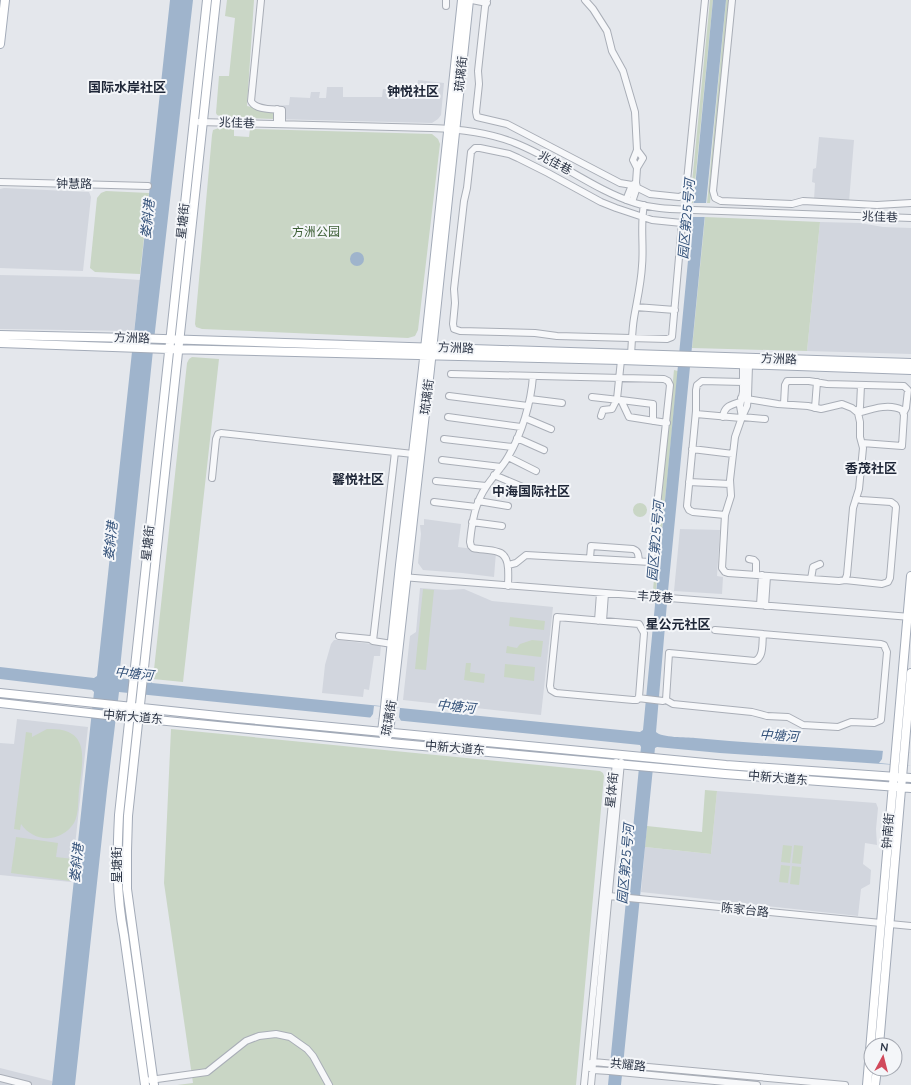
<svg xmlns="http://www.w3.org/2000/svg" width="911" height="1085" font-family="'Nunito Sans','Noto Sans SC',sans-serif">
  <rect width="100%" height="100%" fill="#e4e7ec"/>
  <path fill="#d2d6de" d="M418,80l26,3 -3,32 -3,4 -6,4 -159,-4 1,-13 15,-1 1,-8 20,1 1,-6h9l-1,6h7l1,-11h16v10h39l1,-8h14l-1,6 13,1 8,-8z
    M819,137l35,3 -5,62 -35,-2 1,-17 -3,-1 1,-13 3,-1z
    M4,188l85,4 2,5 -8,74 -83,-3v-79z
    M820,222l40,1 23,4 28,1v126l-104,-3z
    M0,275l95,2 45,3 -6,51 -134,-2z
    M424,519l37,5 -3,23 38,5 -2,25 -32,-4 -39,-3 -5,-7 3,-29 -1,-9h4z
    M680,529l40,1 -3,46 6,1 -1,17 -48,-3z
    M420,588l26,2 18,-1 28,12 61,6 -12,108 -138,-15 7,-64 6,-4z
    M334,640h4l43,5 -1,11h-6l-5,34 -5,-1 -1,8 -41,-4 3,-28 6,-21z
    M17,719l71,8 -17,155 -71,-7v-132l14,1z
    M717,791l159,12 2,5 -2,21 1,16 -12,-2 -2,21 8,6 -1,14 -9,5 -3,27 -217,-24 4,-45 66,7z
    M0,1068l52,13v4h-52z"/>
  <path fill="#c9d6c5" d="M227,0h27l-7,106 27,6 -1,7 -50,-2 -6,-2 -1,-2 3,-37h10l6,-58 -10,-2z
    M710,0h3l-20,203h-3z
    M726,0h4l-20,203h-3z
    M219,128h15v8l15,1 1,-8 182,5 6,5 2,5 -22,186 -3,6 -7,2 -206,-9 -6,-2 -1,-3 17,-189 1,-5z
    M106,191l43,2 -9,81 -45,-2 -5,-4 7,-70 4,-5z
    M705,217l115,5 -13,129 -115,-3z
    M192,357l27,2 -36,323 -30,-3 34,-316 2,-4z
    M674,370l4,1 -22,219h-3z
    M633 510a7 7 0 1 1 14 0a7 7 0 1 1-14 0Z
    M423,589l11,1 -8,80 -11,-1z
    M510,617l35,4 -1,9 -35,-4z
    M532,640l11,1 -2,16 -35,-4 1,-7 10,2 3,-4z
    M466,663h5l-1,9 15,2 -1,9 -20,-3z
    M505,664l30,3 -1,14 -30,-4z
    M47,729c44,-2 36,30 32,61 -1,9 0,24 -5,33 -13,20 -40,20 -53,1l-1,6 -6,-1 12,-97 6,1v4z
    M171,729l429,42 3,2 1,3 -28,309h-399l16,-2 -29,-200z
    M705,790l12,1 -6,63 -66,-7 2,-21 55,6z
    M16,837l42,6 -2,14 17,2 -3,22 -59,-8z
    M783,845l9,1 -2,17 -9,-1z
    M794,845l9,1 -2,18 -9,-1z
    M781,865l9,1 -2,17 -9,-1z
    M792,866l9,1 -2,18 -9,-1z"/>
  <path fill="#9fb4cc" d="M170,0h23l-38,331 -36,347 33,4v1l488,49 3,-2 70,-730h13l-58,591 -12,141c6,6 30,5 39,6 72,7 145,9 216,15v13l-191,-13 -63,-6 -2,1 -34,337h-13l33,-338 -1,-2 -521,-53 -12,99 -32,294h-23l42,-393 -2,-2 -92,-11v-12l94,11 3,-2z
    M350 259a7 7 0 1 1 14 0a7 7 0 1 1-14 0Z"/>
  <path fill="#e4e7ec" d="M693,203h14l-2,14h-13z
    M374,706l26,2 -1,9 2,4 -31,-3 3,-4z
    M883,750l28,3v13l-32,-3 3,-4z"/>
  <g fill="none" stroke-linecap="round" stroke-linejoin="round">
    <g stroke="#a9aeb7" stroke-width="8">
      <path id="minor" d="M261,0l-10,101c4,9 22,8 31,9v14
        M472,0l15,3
        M487,0l-2,7 -7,64 1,13 -3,28 1,5 30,7 113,59 12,2 18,9 29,3 5,-2 2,-4 19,-191
        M585,0l8,9 14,22 5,20 11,20 12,41 2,38 -4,10 4,8
        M732,0l-19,191 2,7 6,3 71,3 11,-3 74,4 34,-2
        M446,6v-6
        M199,122l232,6c28,1 57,4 84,15 41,16 79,47 120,60 19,6 38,6 58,7l218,8
        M277,124v-15
        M475,148h5l29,6 9,4 30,15 53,29 15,6 36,12 30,3 -10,114 -5,2 -110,-3 -22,-3 -75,-2 -6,-2 -1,-5 2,-21 -1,-14 10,-88 3,-13 4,-36z
        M0,182l148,4
        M626,200l6,-15 2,-1
        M632,202l5,-15 -1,-4 1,-15 6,-10 -6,-8
        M636,307l39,3
        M631,354c1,-12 1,-24 3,-36 3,-18 7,-34 8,-52 2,-20 -2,-42 2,-61
        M451,374l213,5 4,2 2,4 -19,177 -125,-7 -10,8 -8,2
        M449,396l79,10
        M592,397l27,3
        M741,398l37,6 30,2 13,3 21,-5 10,4 6,5 2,9v15l3,11 -4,41 -6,19 -6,67 -2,5 -6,1 -111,-8 -3,-1 -3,-4 3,-53 6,-19 -1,-16 5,-43 7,-20 5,-11 1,-10 1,-31
        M530,399l32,4
        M784,404l1,-19 2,-4h22l18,3 77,2 4,4 -2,18 -2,4
        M815,408l2,-26
        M856,411l3,-2 1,-2 1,-22
        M858,413c14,-4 31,-10 44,-3l2,5 -2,31 -40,-3
        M696,414l45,4
        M601,416l2,-6 9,-1 5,-10 4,-39
        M448,417l73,10
        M723,417c1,-11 8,-12 17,-15
        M742,417l-2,-11 3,-14v-27
        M742,417l23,2
        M525,418l26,11
        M653,421v-17l-32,-4 8,17 38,6
        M517,438l27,12
        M444,439l69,8
        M692,449l41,5
        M508,457l28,14
        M442,460l59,7
        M494,475l31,13
        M212,478l4,-39 2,-5 3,-1 192,21
        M436,481l50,5
        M689,482l41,2
        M478,501l30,5
        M434,502l42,5
        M725,515l-32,-3 -4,-2 -2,-4 9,-95v-21l1,-5 5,-4 41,1
        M472,522l30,4
        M590,558l1,-12 42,3c6,2 5,6 6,12
        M749,559l5,1 2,2v13
        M649,575l2,-13
        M402,577l509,40
        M811,579l2,-12 7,-3
        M845,580l37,4 6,-2 2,-4 6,-71 -1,-2 -4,-3 -30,-2 -5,-2
        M508,586c0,-10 3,-31 -10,-34 -8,-3 -17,-2 -25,-4l-2,-2 -1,-4c2,-20 5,-39 16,-55 7,-11 16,-19 22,-30 14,-24 23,-54 25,-81
        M760,605l2,-30
        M765,606l2,-30
        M557,617l82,7 5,9 -5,64 -2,3h-4l-77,-7 -5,-3 -1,-4z
        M598,621l2,-28
        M603,621l2,-28
        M715,630l166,14 3,1 3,7 -6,68 -7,3 -23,-1 -13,5 -35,-2 -15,-8 -21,-1 -15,-4 -79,-8 -7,-4 3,-47 86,8c9,-4 7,-18 8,-27
        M339,636l31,3 3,2 19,3
        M373,641l22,-189
        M638,698l25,3 3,-1
        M609,896l272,27
        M890,924l21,2
        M591,1063l2,-1 252,23
        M590,1068l3,2 16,1 148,14
        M0,1078l28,7
        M150,1080l57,-8 39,-31 13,-5 17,-2 14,3 17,12 6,7 16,29
        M584,1085l32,-323
        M591,1085l30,-323"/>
    </g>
    <g stroke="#a3abb8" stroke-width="10">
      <path id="major" d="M0,44l5,-44
        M0,335l132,3 779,25
        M0,343l169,6 452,11 290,10
        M0,693l237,25 489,47 185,13
        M0,703l116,13 285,28 324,30 186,14
        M384,737l-2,-5 3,-25 15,-142 23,-197 39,-368
        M387,738l2,-5 41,-364 39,-369
        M879,1045l32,-372
        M145,1085l-21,-150c-8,-40 -7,-79 -5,-120l88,-815
        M154,1085l-27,-196v-38l1,-35 88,-816
        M867,1085l44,-509
        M875,1085l2,-16"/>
    </g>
    <use href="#minor" stroke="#f7f8fa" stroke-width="6"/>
    <use href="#major" stroke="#fff" stroke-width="8"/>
  </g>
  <g text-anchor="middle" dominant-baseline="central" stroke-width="4" stroke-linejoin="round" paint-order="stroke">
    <g font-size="12" fill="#2b3445" stroke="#f4f6f9">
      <text transform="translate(461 74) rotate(-84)">琉璃街</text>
      <text transform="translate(237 123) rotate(2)">兆佳巷</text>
      <text transform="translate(555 163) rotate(28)">兆佳巷</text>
      <text transform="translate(74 184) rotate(1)">钟慧路</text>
      <text transform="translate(880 217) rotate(2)">兆佳巷</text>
      <text transform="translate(183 221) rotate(-84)">星塘街</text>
      <text transform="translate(132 338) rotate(2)">方洲路</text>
      <text transform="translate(456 348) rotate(2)">方洲路</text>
      <text transform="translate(779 359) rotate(2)">方洲路</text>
      <text transform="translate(427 397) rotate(-83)">琉璃街</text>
      <text transform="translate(148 543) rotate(-84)">星塘街</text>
      <text transform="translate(655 597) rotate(4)">丰茂巷</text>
      <text transform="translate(133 717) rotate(5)">中新大道东</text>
      <text transform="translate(389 718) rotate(-80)">琉璃街</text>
      <text transform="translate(455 748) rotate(5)">中新大道东</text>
      <text transform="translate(778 778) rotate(5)">中新大道东</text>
      <text transform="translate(612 790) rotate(-84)">星体街</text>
      <text transform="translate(888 831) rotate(-85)">钟南街</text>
      <text transform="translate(117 865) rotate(-90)">星塘街</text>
      <text transform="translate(745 910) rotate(6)">陈家台路</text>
      <text transform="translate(628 1065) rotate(6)">共耀路</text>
    </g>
    <g font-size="12" fill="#3f6138" stroke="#f4f6f9">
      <text x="316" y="232">方洲公园</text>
    </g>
    <g font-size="13" font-weight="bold" fill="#1d2536" stroke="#f4f6f9">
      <text x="127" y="88">国际水岸社区</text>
      <text x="413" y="92">钟悦社区</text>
      <text x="871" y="469">香茂社区</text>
      <text x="358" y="480">馨悦社区</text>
      <text x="531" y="492">中海国际社区</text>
      <text x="678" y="625">星公元社区</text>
    </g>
    <g font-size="13" font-style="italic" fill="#34527a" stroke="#f4f6f9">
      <text transform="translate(148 219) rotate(-84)">娄斜港</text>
      <text transform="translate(687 219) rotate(-85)">园区第25号河</text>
      <text transform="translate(111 541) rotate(-84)">娄斜港</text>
      <text transform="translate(656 541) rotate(-85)">园区第25号河</text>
      <text transform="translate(134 674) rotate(6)">中塘河</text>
      <text transform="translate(456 707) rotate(6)">中塘河</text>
      <text transform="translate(779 736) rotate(4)">中塘河</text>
      <text transform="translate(77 863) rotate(-84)">娄斜港</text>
      <text transform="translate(626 864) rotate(-85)">园区第25号河</text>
    </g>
  </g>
  <g transform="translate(883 1057) rotate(7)"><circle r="19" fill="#f4f6f9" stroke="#a4a8b1"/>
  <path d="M0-3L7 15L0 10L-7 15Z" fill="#d1495b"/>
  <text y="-6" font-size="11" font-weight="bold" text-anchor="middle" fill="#2b3445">N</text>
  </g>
</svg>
